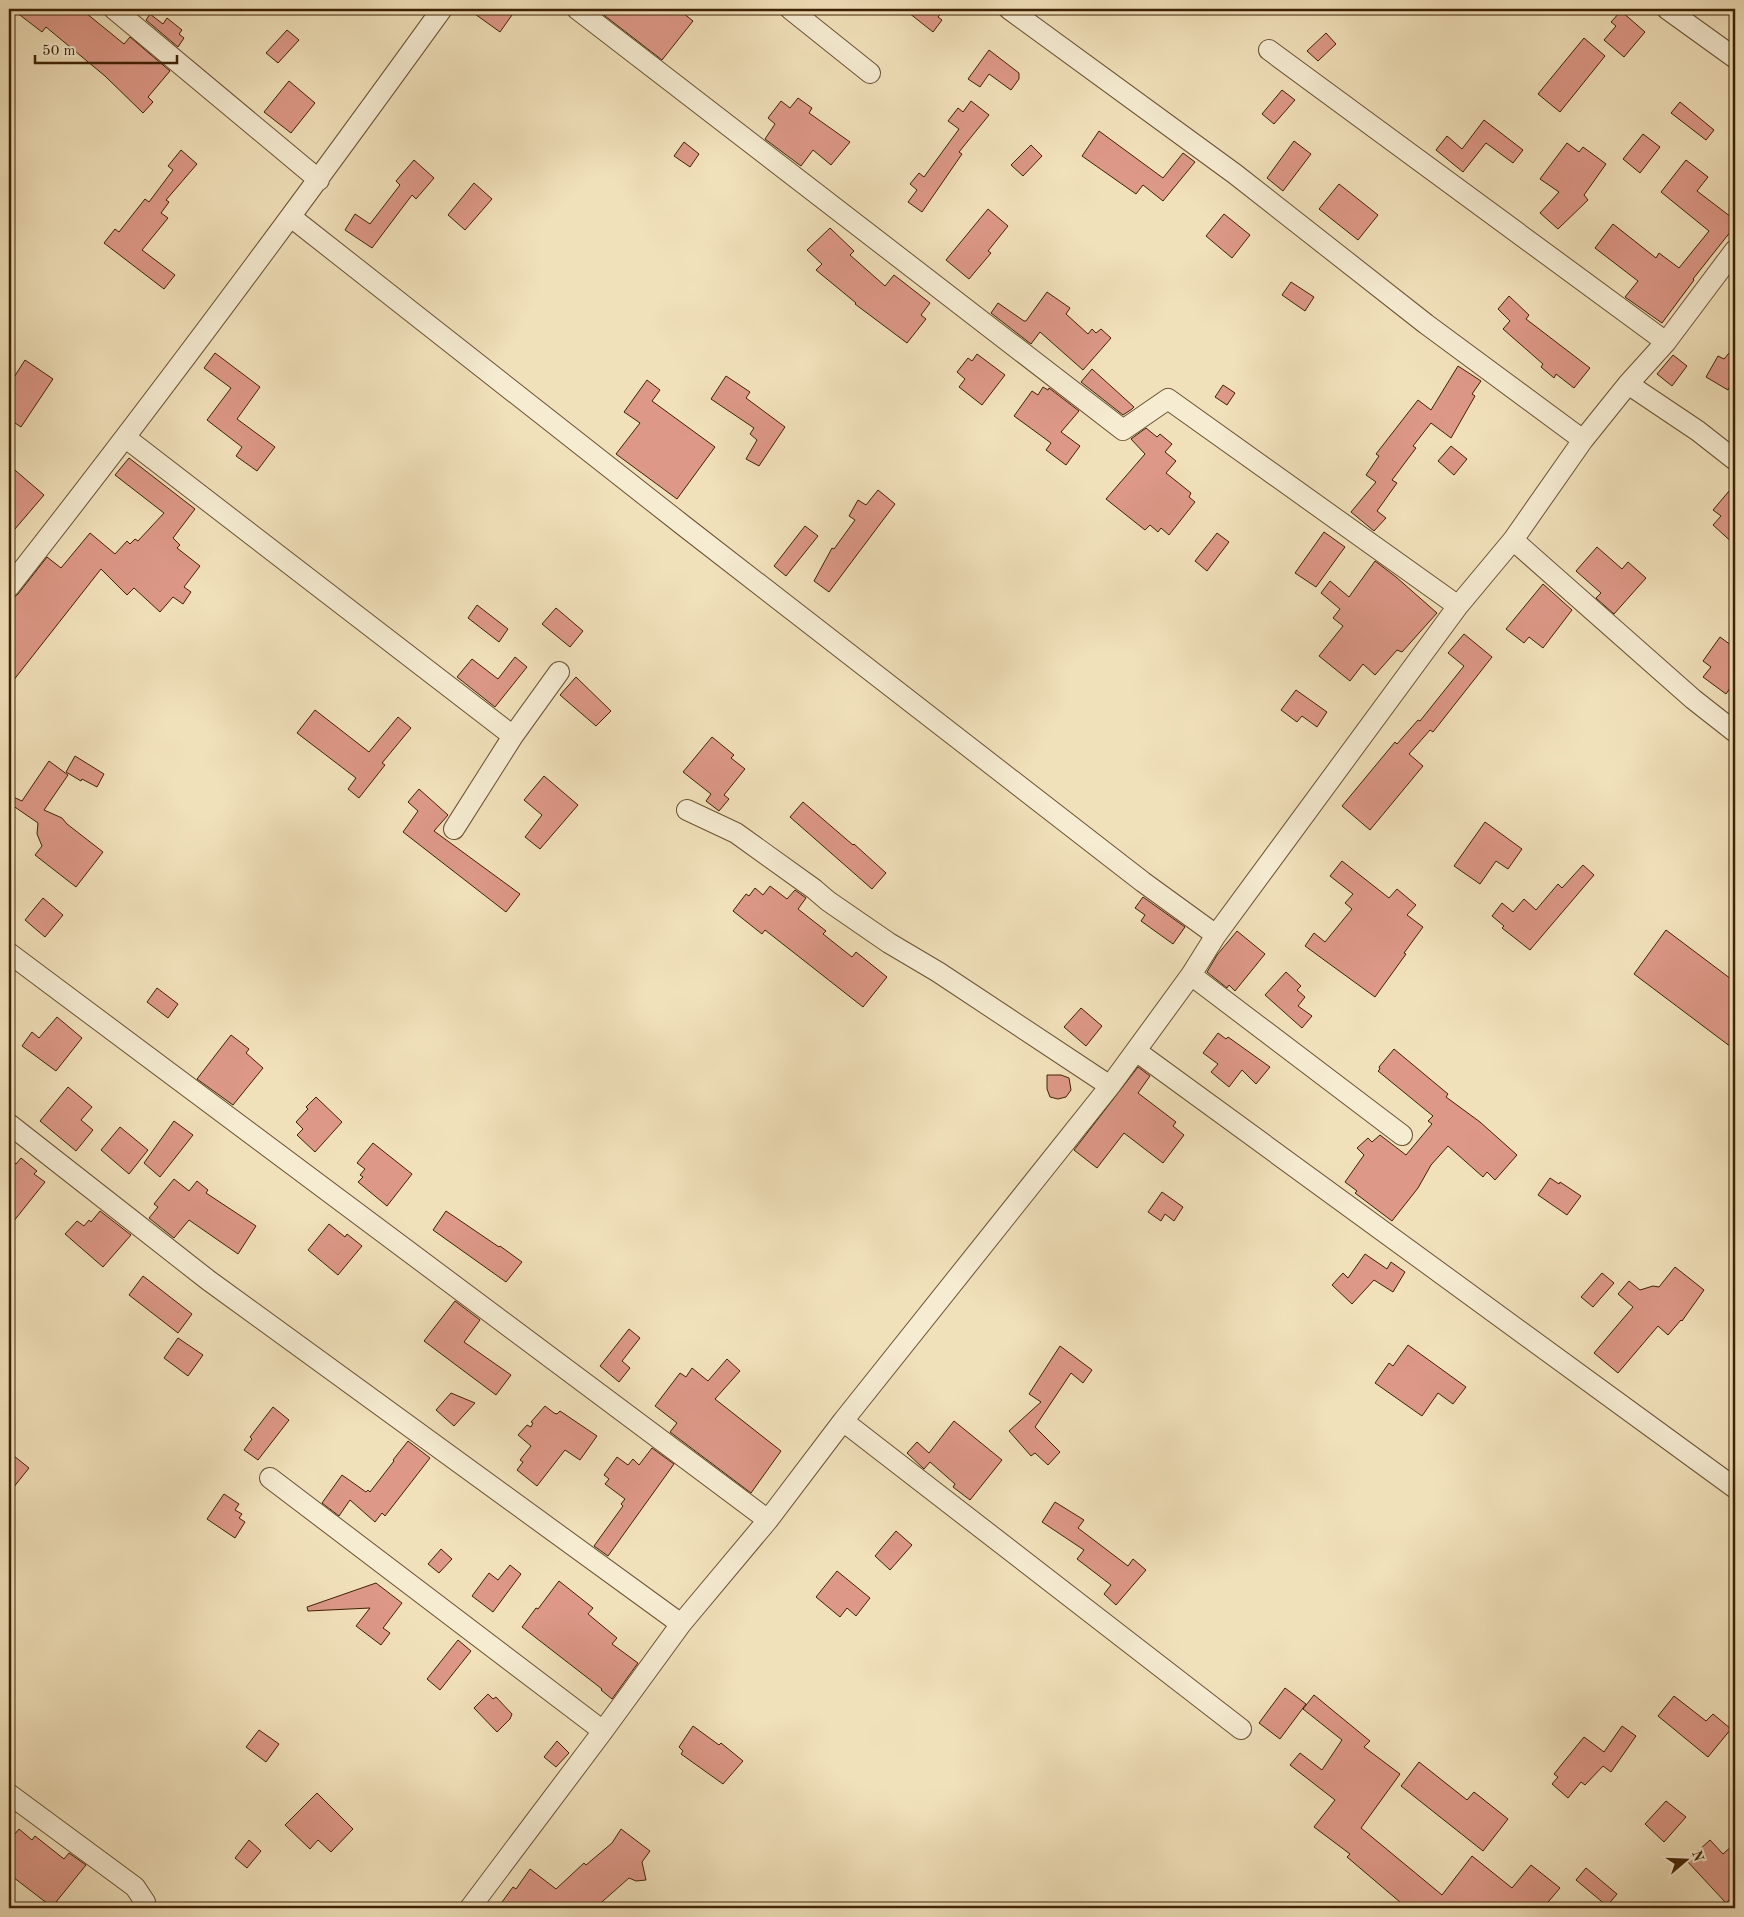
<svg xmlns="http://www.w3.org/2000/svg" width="1744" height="1917" font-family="'Old Standard TT',serif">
  <rect width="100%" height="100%" fill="#f1e1ba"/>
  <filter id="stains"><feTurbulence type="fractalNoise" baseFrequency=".004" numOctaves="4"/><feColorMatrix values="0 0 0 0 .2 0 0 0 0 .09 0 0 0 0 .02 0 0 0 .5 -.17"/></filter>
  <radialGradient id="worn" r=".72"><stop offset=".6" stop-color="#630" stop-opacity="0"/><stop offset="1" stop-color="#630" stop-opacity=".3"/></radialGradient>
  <path fill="#dd9887" stroke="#3e2204" d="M12,9h69l43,35 6,-7 40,34 -22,26 5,5 -10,11 -38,-37 -59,-49 -4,5z
    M468,9h36l8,6 -12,17z
    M596,9h82l15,12 -31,39z
    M904,9h41l-7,8 4,3 -9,12z
    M1621,11l24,21 -21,25 -20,-17 12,-14 -5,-4z
    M150,14l13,10 4,-6 15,12 -3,4 5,4 -6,9 -32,-27z
    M287,30l12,10 -21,23 -12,-10z
    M1326,33l10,11 -18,17 -11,-10z
    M1584,38l21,18 -45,56 -22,-18z
    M989,50l30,23v6l-8,11 -22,-16 -9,13 -12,-8z
    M289,81l26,22 -24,30 -27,-21z
    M1282,90l13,10 -21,24 -12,-10z
    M798,98l14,10 -3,5 41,29 -19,23 -18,-15 -12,16 -36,-27 10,-15 -7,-6 13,-17 9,7z
    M971,101l18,14 -30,37 3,2 -40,58 -14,-10 9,-12 -7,-6 9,-11 5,4 35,-48 -11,-8 10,-13 5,4z
    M1680,102l34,28 -8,10 -35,-27z
    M1484,120l39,30 -10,13 -27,-20 -23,29 -27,-22 11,-14 15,13z
    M1099,131l64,47 20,-25 12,9 -32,39 -20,-16 -7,9 -54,-38z
    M1643,134l17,13 -20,26 -17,-14z
    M1294,141l17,13 -28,37 -16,-13z
    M684,142l15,12 -9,13 -16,-11z
    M1567,143l12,9 4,-5 23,17 -22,31 4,5 -30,29 -18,-16 19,-21 -19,-13z
    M1031,145l11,11 -19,20 -12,-11z
    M181,150l16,14 -31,36 3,2 -8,11 7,5 -26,32 33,25 -11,14 -60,-46 11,-14 4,3 26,-33 4,3 24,-32 -5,-4z
    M414,160l20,18 -18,21 -4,-4 -40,53 -27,-18 10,-16 15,10 30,-39 -4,-4z
    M1686,160l22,17 -11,14 38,29v6l-42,53 1,1 -32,43 -37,-26 13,-16 -43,-33 18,-24 43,34 3,-5 20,15 30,-37 -48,-39z
    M474,183l18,16 -27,31 -17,-15z
    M1339,184l39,31 -20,25 -39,-31z
    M988,209l20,17 -20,25 3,2 -22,26 -23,-19z
    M1224,214l26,21 -18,23 -26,-22z
    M830,228l24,23 -4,4 35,31 9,-11 36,28 -9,12 5,4 -19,24 -52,-39 1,-1 -40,-33 6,-6 -15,-14z
    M1291,282l23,15 -9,14 -23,-16z
    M1047,292l23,16 -4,6 22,20 4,-5 4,4 5,-4 10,9 -28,32 -43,-38 -9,12 -40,-31 7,-10 26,18h2z
    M1509,296l20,19 -3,4 64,49 -16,20 -18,-14 -2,4 -13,-11 2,-3 -40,-35 7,-8 -12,-12z
    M1735,346v31l-7,13 -22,-13 12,-21 6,3z
    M215,353l45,34 -23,32 38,28 -18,24 -21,-15 6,-9 -35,-27 24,-32 -27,-20z
    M977,354l28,21 -23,30 -23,-18 6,-8 -8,-7 11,-14 4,3z
    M1673,355l14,11 -15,20 -15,-12z
    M25,360l28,19 -32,48 -12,-8v-34z
    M1458,366l23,15 -9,13 3,2 -24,42 -20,-15 -18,23 3,2 -24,32 5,3 -20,28 9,7 -12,13 -23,-19 25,-30 -10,-7 13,-19 -3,-2 42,-54 13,10z
    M1092,369l42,38 -2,2 -9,6 -42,-33z
    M726,376l24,16 -4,6 39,29 -26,39 -13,-7 11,-19 -7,-6 4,-6 -43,-29z
    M647,380l13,10 -8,11 63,46 -38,52 -61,-45 24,-31 -16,-11z
    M1223,385l12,8 -8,12 -12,-8z
    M1043,387l5,3 1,-2 30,23 -18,21 19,14 -14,19 -20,-15 5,-7 -37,-27 18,-25 6,4z
    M1146,428l11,9 3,-3 12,10 -7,8 11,9 -10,12 25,20 -2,4 6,5 -26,33 -8,-7 -3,4 -8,-7 -5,5 -39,-31 39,-45 -14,-15z
    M1451,446l16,13 -13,16 -16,-14z
    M129,458l66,51 -22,29 7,7 -3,3 23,18 -16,21 7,5 -8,12 -10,-7 -13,15 -26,-24 -7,7 -26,-26 -92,117v-85l9,-7 29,-37 14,11 29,-35 25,21 12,-13 3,3 5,-5 3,2 26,-28 -49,-38z
    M9,465l35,30 -35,41z
    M1735,484v61l-22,-20 8,-9 -8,-6z
    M878,490l17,14 -66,88 -15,-11 18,-33 2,1 21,-29 -6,-4 9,-16 8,5z
    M805,526l13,10 -32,40 -12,-10z
    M1324,532l21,15 -29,40 -21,-14z
    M1217,533l12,9 -22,29 -12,-10z
    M1597,547l25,22 6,-7 18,16 -32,36 -18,-16 5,-5 -25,-22z
    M1375,561l21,16 41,36 -35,39 -5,-2 -22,25 -12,-11 -13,17 -31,-25 24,-30 -10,-8 7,-9 -19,-16 9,-12 19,16z
    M1543,584l29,26 -29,38 -14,-11 -5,6 -18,-14z
    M477,605l31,24 -9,13 -31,-24z
    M556,608l27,23 -13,16 -28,-23z
    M1464,634l28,23 -59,75 -3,-2 -21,24 14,12 -53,64 -28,-24 53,-64 2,2 21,-24 2,1 44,-55 -16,-13z
    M1720,637l15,11v33l-9,13 -23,-17 8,-10 -8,-6z
    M515,657l12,10 -32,40 -38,-30 15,-18 26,20z
    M576,677l35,34 -15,15 -36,-31z
    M1296,690l31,22 -10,15 -15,-11 -5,6 -16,-12z
    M315,710l54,42 29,-35 13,11 -29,35 3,2 -26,33 -11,-9 8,-11 -59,-45z
    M712,737l22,18 -3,3 14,11 -21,26 5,4 -10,12 -13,-10 5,-7 -28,-22z
    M75,756l29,18 -7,13 -15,-8 -1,2 -15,-9z
    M49,761l19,14 -24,35 18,8 5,6 36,28 -27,35 -41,-32 7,-9 -5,-12 1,-11 -29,-20 2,-7 11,5z
    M544,776l34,29 -38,44 -15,-12 17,-22 -18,-15z
    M419,789l29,26 -14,16 86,63 -14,18 -103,-80 15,-21 -10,-9z
    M803,802l50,43 1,-1 32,29 -14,16 -82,-72z
    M1485,822l37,27 -14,20 -12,-8 -16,23 -26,-18z
    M1342,861l47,37 8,-9 19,16 -9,10 16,12 -19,26 2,1 -31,43 -70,-51 9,-13 11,9 27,-33 -7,-6 8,-9 -23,-18z
    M1583,865l11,10 -64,75 -28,-22 2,-2 -12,-10 10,-13 11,9 11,-13 12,11 22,-26 4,4z
    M770,886l17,13 8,-9 11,8 -8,11 28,22 -3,3 29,23 4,-5 31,25 -24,30 -98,-77 -3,4 -29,-23 13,-17 3,2 6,-8 8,7z
    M1143,897l42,30 -12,17 -32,-23 4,-6 -10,-7z
    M43,898l20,17 -18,22 -20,-17z
    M1666,930l69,52v68l-101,-76z
    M1237,931l28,23 -30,37 -6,-6 -2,3 -20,-16 10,-17z
    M1286,972l15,14 -4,4 8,7 -7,9 14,10 -10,12 -37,-33z
    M157,988l21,16 -10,14 -21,-16z
    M1081,1008l21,18 -16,20 -22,-19z
    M57,1017l25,21 -26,33 -34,-25 10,-14 7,6z
    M1218,1033l8,6 2,-2 42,30 -14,17 -14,-14 -13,17 -18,-15 7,-8 -15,-11z
    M231,1035l18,14 -3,4 17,15 -30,37 -36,-26z
    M1394,1049l54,45 -2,3 34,25 37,33 -22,25 -8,-8 -4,5 -35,-31 -17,19 -13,23 -26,33 -37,-28 2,-2 -12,-9 19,-27 -7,-7 11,-10 4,4 8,-7 26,20 26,-31 -4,-3 5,-5 -55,-45 2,-2 -1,-2z
    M1138,1067l12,9 -12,17 38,29 -3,4 11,9 -21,28 -39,-30 -27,35 -23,-18z
    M1047,1075h14l8,3 2,12 -5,7 -8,2 -8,-2 -3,-8z
    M68,1087l24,20 -11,13 12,10 -17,21 -36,-30z
    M316,1097l26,25 -27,30 -18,-17 6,-6 -7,-7 12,-13 -2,-2z
    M174,1121l19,14 -33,42 -16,-14z
    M120,1127l28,23 -19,24 -28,-24z
    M373,1143l39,31 -25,32 -29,-24 5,-5 -3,-2 5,-6 -8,-6z
    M9,1158l7,6 5,-6 16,13 -3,3 11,8 -36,45z
    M1550,1178l9,6 1,-2 21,14 -14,19 -29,-20z
    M174,1179l15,12 8,-10 11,9 -2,3 50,33 -18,28 -49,-34 -15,18 -25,-20 9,-11 -4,-3z
    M1162,1192l21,15 -9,14 -9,-7 -4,7 -13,-9z
    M100,1211l31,24 -28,32 -38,-33 12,-13 7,5 5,-6 2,2z
    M446,1211l53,36 1,-1 22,16 -16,20 -73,-52z
    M329,1224l16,13 2,-3 15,12 -24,29 -30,-25z
    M1365,1254l22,15 4,-7 14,10 -12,20 -19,-12 -22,24 -20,-19 11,-12 5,5z
    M1675,1267l29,23 -22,31 -1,-1 -13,15 -10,-9 -40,47 -24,-20 39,-46 -15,-13 11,-13 11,9 13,-4 6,1z
    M1602,1273l12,10 -21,24 -12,-10z
    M143,1276l49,38 -14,19 -49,-38z
    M455,1301l25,19 -16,22 47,33 -15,20 -72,-54z
    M629,1329l11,9 -18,23 8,7 -11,14 -19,-16z
    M178,1338l25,17 -15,21 -24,-18z
    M1408,1345l58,42 -13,17 -15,-11 -16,23 -47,-33 14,-20 4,3z
    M1060,1346l32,24 -9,13 -12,-10 -36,54 25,25 -12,13 -13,-12 -4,3 -22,-25 32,-29 -12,-8z
    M727,1359l13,12 -25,28 66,52 -30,42 -81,-61 7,-9 -22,-17 25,-33 6,4 6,-9 16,13z
    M451,1393l24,10 -21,23 -18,-16z
    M545,1406l9,7 3,1 3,-3 37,25 -17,24 -15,-10 -28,36 -20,-16 6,-8 -3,-2 11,-14 -13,-11 9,-10 4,2 2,-4 -2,-1z
    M273,1407l16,13 -31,40 -14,-10 8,-11 -2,-2z
    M954,1421l48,39 -32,40 -17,-13 2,-3 -25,-22 -6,7 -17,-16 10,-11 12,11z
    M408,1441l22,17 -45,58 -3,-3 -7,9 -25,-22 -11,16 -17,-13 20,-28 24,17 2,-2 2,2 24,-31 -1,-1z
    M652,1448l22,16 -66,92 -14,-10 29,-40 -2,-2 4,-5 -20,-15 4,-5 -5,-4 13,-18 11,8 5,-6 6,6z
    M9,1452l20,16 -20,25z
    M224,1494l15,10 -4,6 7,4 -3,4 6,4 -10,16 -28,-19z
    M1055,1502l29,18 -6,8 50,38 5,-7 13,11 -30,35 -12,-11 7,-9 -34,-26 7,-9 -42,-28z
    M896,1531l16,14 -22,25 -15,-14z
    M441,1549l11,10 -13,14 -11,-9z
    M510,1565l11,9 -28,38 -21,-16 17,-23 9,7z
    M837,1571l33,27 -14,18 -9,-8 -7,9 -24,-20z
    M559,1581l34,27 -5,6 29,24 -5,6 26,19 -26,36 -11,-9 1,-1 -80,-62 14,-19 2,1z
    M376,1583l26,20 -19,25 7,5 -9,12 -25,-19 14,-18 -62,3 -1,-4z
    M458,1640l13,11 -31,39 -13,-11z
    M1285,1688l21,16 -26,35 -21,-16z
    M488,1694l5,5 3,-2 16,17 -2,5 -13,13 -23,-24z
    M1314,1695l56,46 -6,6 36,27 -39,54 81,67 30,-39 40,32 19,-23 29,23 -17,20h-136l-60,-51 3,-3 -36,-27 21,-27 -45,-35 10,-12 22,17 20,-30 -39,-31z
    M1674,1696l32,25 7,-7 18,15 -23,28 -50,-41z
    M693,1726l26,19 2,-2 22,18 -20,23 -42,-30 2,-3 -4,-4z
    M1622,1726l14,10 -25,36 -8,-6 -18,19 -4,-3 -13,16 -16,-14 6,-7 -4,-3 30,-37 20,15z
    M259,1730l20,14 -13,18 -20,-15z
    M557,1741l12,12 -13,14 -12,-10z
    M1419,1762l48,38 7,-8 34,27 -25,32 -82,-65z
    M317,1793l36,36 -22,23 -13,-12 -8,9 -25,-24z
    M1666,1801l20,16 -22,25 -19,-18z
    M19,1829l13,11 3,-4 29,23 5,-6 17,12 -34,42 -43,-33v-33z
    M621,1829l29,22 -8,11 4,18 -10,1 -7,-3 -34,30h-85l-8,-6 11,-15 3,2 14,-20 26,20 28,-26 2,2 26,-22z
    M249,1840l12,11 -14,17 -12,-10z
    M1710,1840l13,14 12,-11v51l-9,9 -39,-42z
    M1586,1868l31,26 -10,12 -31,-26z"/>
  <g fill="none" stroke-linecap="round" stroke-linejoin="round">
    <g stroke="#6b5232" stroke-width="22">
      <path id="street" d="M114,9l205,171
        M577,9l546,421 45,-31 290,207
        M790,9l80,64
        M1009,9l226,165 191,150 157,116
        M1667,9l68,49
        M1269,50l397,292
        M291,217l393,309 459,356 73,53
        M1628,384l70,47 37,29
        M126,438l387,298
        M1513,540l180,159 42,33
        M9,587c149,-189 292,-383 433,-578
        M687,810l49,23 78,56 14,12 61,42 49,29 172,114
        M454,829l59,-93 46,-64
        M9,953l759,567
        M1191,975l211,160
        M1136,1051l599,437
        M9,1124l199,156 473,344
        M843,1421l398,308
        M270,1478l333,253
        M9,1794l126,93 10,15v6
        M470,1908l133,-177 78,-107 87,-104 75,-99 267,-335 81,-111 25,-40 242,-329 55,-66 70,-100 45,-56 38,-42 69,-92"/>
    </g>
    <use href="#street" stroke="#f6ecd2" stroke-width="20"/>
  </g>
  <rect width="1744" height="1917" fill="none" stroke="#f1e1ba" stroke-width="30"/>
  <rect x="10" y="10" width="1724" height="1897" fill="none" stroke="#3e2204" stroke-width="2.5"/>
  <rect x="15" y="15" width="1714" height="1887" fill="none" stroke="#3e2204"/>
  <g transform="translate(1686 1860) rotate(71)" stroke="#f6ecd2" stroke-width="4" paint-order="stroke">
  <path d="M0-4L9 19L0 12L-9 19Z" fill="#3e2204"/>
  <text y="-8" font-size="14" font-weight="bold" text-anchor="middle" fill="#3e2204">N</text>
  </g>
  <path d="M35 55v8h142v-8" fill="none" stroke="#3e2204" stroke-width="2.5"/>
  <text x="42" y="55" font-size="15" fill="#3e2204" stroke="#f6ecd2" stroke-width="4" paint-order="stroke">50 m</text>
  <rect width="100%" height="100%" filter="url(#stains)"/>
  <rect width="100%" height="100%" fill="url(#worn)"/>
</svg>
